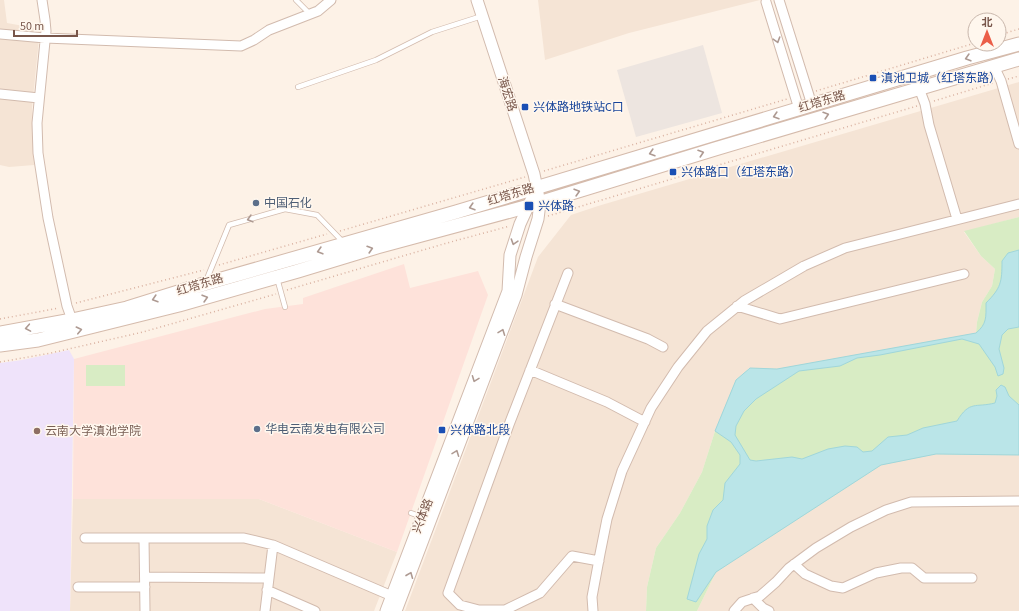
<svg xmlns="http://www.w3.org/2000/svg" width="1019" height="611" font-family="'Source Sans 3','Noto Sans SC',sans-serif">
  <rect width="100%" height="100%" fill="#fdf2e7"/>
  <path fill="#f5e4d5" d="M0,0h4l3,23 33,6 -8,79 2,57 -25,2 -9,-2z
    M538,0h222l-131,33 -84,27z
    M1019,82v135l-55,15 17,24 14,13 -3,17 -10,16 -5,20 -1,11 -199,36 -28,-1 -13,12 -21,51 -13,41 -22,41 -24,35 -9,39 -1,24h-241l133,-354 33,-42 27,-9z
    M936,454l83,1v156h-322l19,-39 165,-107z
    M73,499h186l138,53 -23,59h-304z"/>
  <path fill="#fee2da" d="M404,264l6,24 68,-17 10,24 -91,257 -138,-53h-186l1,-140 191,-50 38,-5v-6z"/>
  <path fill="#ede5e0" d="M703,45l19,68 -86,24 -19,-67z"/>
  <path fill="#efe3fa" d="M69,350l5,9 -4,252h-70v-248l22,-3z"/>
  <path fill="#d8ecc4" d="M1019,217v238l-83,-1 -55,11 -165,107 -19,39h-51l1,-24 9,-39 24,-35 22,-41 13,-41 21,-51 14,-12 27,1 199,-36 1,-11 5,-20 10,-16 3,-17 -14,-13 -17,-25z
    M86,365h39v21h-39z"/>
  <path fill="#bae5e8" stroke="#a0d6da" d="M1019,250v77l-11,2 -6,6 -3,14 5,19 -1,6 -5,2 -3,-9 -16,-23 -17,-5 -82,16 -23,3 -17,8 -41,5 -43,28 -12,12 -8,15 -1,9 15,25 6,1 36,-4 10,2 26,-10 17,-3 12,1 6,5 9,-1 16,-14 19,-2 16,-7 34,-7c13,-21 18,-13 38,-18l2,-7 -1,-6 5,-5 4,2 4,9 10,9v50l-83,-1 -55,11 -165,107 -20,30 -9,-3 12,-45 8,-15v-13l6,-16 10,-10 2,-17 15,-19v-9l-9,-13 -16,-11 21,-51 14,-12 27,1 199,-36c11,-9 10,-16 10,-30 15,-15 16,-21 16,-42l6,-8z"/>
  <g fill="none" stroke-linecap="round" stroke-linejoin="round">
    <g stroke="#d2bbae" stroke-width="6">
      <path id="service" d="M296,0l14,14
        M298,87l78,-27 56,-28 50,-16
        M277,278l8,29
        M206,281l23,-56 56,-16 32,6 27,28
        M411,513l11,4"/>
    </g>
    <g stroke="#d2bbae" stroke-width="11">
      <path id="minor" d="M42,0l3,20 1,11 -9,92 1,30 10,65 19,88 5,14
        M779,0l33,105
        M766,2l33,107
        M0,34l45,4 196,8 13,-6 15,-10 49,-19 13,-11
        M994,66l7,15 18,63
        M919,88l6,16 4,21 28,94
        M0,94l39,4
        M568,273l-58,149 -62,171 12,12 19,5h26l35,-17 32,-37 27,5
        M555,304l93,35 15,8
        M737,306l43,13 184,-45
        M530,370l77,32 38,20
        M85,538h159l29,7 119,51
        M144,538l1,73
        M794,564l11,10 26,12 12,2 33,-15 25,-5h11l12,10h48
        M145,577l124,1
        M78,587h67
        M267,590l48,21
        M753,598l10,10 6,3
        M265,611l8,-66
        M593,611l-1,-14 8,-43 7,-35 15,-48 29,-63 27,-41 29,-36 37,-30 60,-35 41,-18 174,-44
        M734,611l8,-9 18,-6 16,-14 13,-14 27,-20 35,-21 35,-17 25,-8 108,-1"/>
    </g>
    <g stroke="#d2bbae" stroke-width="13">
      <path id="tertiary" d="M386,611l122,-320 2,-36 10,-31 11,-24
        M396,611l120,-316 10,-38 12,-38 2,-16 -6,-29 -57,-174"/>
    </g>
    <g stroke="#d5bbac" stroke-width="15">
      <path id="secondary" d="M0,333l72,-13 55,-12 77,-24 252,-72 511,-154 52,-14
        M0,345l38,-5 141,-35 119,-34 79,-24 152,-41 186,-57 304,-90"/>
    </g>
    <path stroke="#d9b1a0" stroke-width="1.5" stroke-dasharray="1 3" stroke-linecap="butt" d="M999,35l20,-6
      M1008,79l11,-3
      M816,91l159,-48
      M934,101l59,-18
      M544,171l243,-72
      M548,216l369,-110
      M340,231l185,-54
      M219,265l108,-31
      M287,290l160,-47 63,-17
      M76,303l128,-33
      M0,319l59,-11
      M0,362l51,-9 92,-21 133,-38"/>
    <use href="#service" stroke="#fff" stroke-width="4.5"/>
    <use href="#minor" stroke="#fff" stroke-width="9"/>
    <use href="#tertiary" stroke="#fff" stroke-width="11"/>
    <use href="#secondary" stroke="#fff" stroke-width="13"/>
  </g>
  <defs><path id="oneway-chevron" d="M-2-3.5L2.5 0L-2 3.5" fill="none" stroke-width="1.6" stroke-linecap="round" stroke-linejoin="round"/></defs>
  <g stroke="#ae9a92">
    <use href="#oneway-chevron" transform="translate(777 40) rotate(73)"/>
    <use href="#oneway-chevron" transform="translate(968 58) rotate(164)"/>
    <use href="#oneway-chevron" transform="translate(826 115) rotate(-17)"/>
    <use href="#oneway-chevron" transform="translate(776 116) rotate(163)"/>
    <use href="#oneway-chevron" transform="translate(652 153) rotate(163)"/>
    <use href="#oneway-chevron" transform="translate(701 153) rotate(-18)"/>
    <use href="#oneway-chevron" transform="translate(577 192) rotate(-16)"/>
    <use href="#oneway-chevron" transform="translate(472 207) rotate(163)"/>
    <use href="#oneway-chevron" transform="translate(250 219) rotate(164)"/>
    <use href="#oneway-chevron" transform="translate(514 242) rotate(108)"/>
    <use href="#oneway-chevron" transform="translate(370 249) rotate(-17)"/>
    <use href="#oneway-chevron" transform="translate(320 251) rotate(164)"/>
    <use href="#oneway-chevron" transform="translate(205 298) rotate(-16)"/>
    <use href="#oneway-chevron" transform="translate(155 299) rotate(163)"/>
    <use href="#oneway-chevron" transform="translate(28 328) rotate(170)"/>
    <use href="#oneway-chevron" transform="translate(79 330) rotate(-13)"/>
    <use href="#oneway-chevron" transform="translate(502 332) rotate(-69)"/>
    <use href="#oneway-chevron" transform="translate(475 379) rotate(111)"/>
    <use href="#oneway-chevron" transform="translate(456 453) rotate(-69)"/>
    <use href="#oneway-chevron" transform="translate(410 575) rotate(-68)"/>
  </g>
  <g fill="#1a4fb4" stroke="#fff7ee" stroke-width="1.5">
    <rect x="869" y="74" width="8" height="8" rx="2"/>
    <rect x="521" y="103" width="8" height="8" rx="2"/>
    <rect x="669" y="168" width="8" height="8" rx="2"/>
    <rect x="524" y="201" width="10" height="10" rx="2"/>
    <rect x="438" y="426" width="8" height="8" rx="2"/>
  </g>
  <g fill="#5c6f8a" stroke="#fff7ee" stroke-width="1.5">
    <circle cx="256" cy="203" r="4"/>
    <circle cx="257" cy="429" r="4"/>
  </g>
  <circle fill="#8d6e63" stroke="#fff7ee" stroke-width="1.5" cx="37" cy="431" r="4"/>
  <g text-anchor="middle" dominant-baseline="central" stroke-width="3" stroke-linejoin="round" paint-order="stroke">
    <g font-size="12" fill="#164399" stroke="#fff7ee" text-anchor="start">
      <text x="881" y="78">滇池卫城（红塔东路）</text>
      <text x="533" y="107">兴体路地铁站C口</text>
      <text x="681" y="172">兴体路口（红塔东路）</text>
      <text x="538" y="206">兴体路</text>
      <text x="450" y="430">兴体路北段</text>
    </g>
    <g font-size="12" fill="#78564a" stroke="#fff7ee">
      <text transform="translate(507 94) rotate(72)">海宏路</text>
      <text transform="translate(822 102) rotate(-17)">红塔东路</text>
      <text transform="translate(511 195) rotate(-17)">红塔东路</text>
      <text transform="translate(200 285) rotate(-17)">红塔东路</text>
      <text transform="translate(423 516) rotate(-69)">兴体路</text>
    </g>
    <g font-size="12" fill="#4e5e75" stroke="#fff7ee" text-anchor="start">
      <text x="264" y="203">中国石化</text>
      <text x="265" y="429">华电云南发电有限公司</text>
    </g>
    <g font-size="12" fill="#785e54" stroke="#fff7ee" text-anchor="start">
      <text x="45" y="431">云南大学滇池学院</text>
    </g>
  </g>
  <g transform="translate(987 32)"><circle r="19" fill="#fff7ee" stroke="#c9b7ac"/>
  <path d="M0-3L7 15L0 10L-7 15Z" fill="#eb5e48"/>
  <text y="-6" font-size="11" font-weight="bold" text-anchor="middle" fill="#78564a">北</text>
  </g>
  <path d="M14 30v6h63v-6" fill="none" stroke="#78564a" stroke-width="2"/>
  <text x="20" y="30" font-size="12" fill="#78564a" stroke="#fff7ee" stroke-width="3" paint-order="stroke">50 m</text>
</svg>
